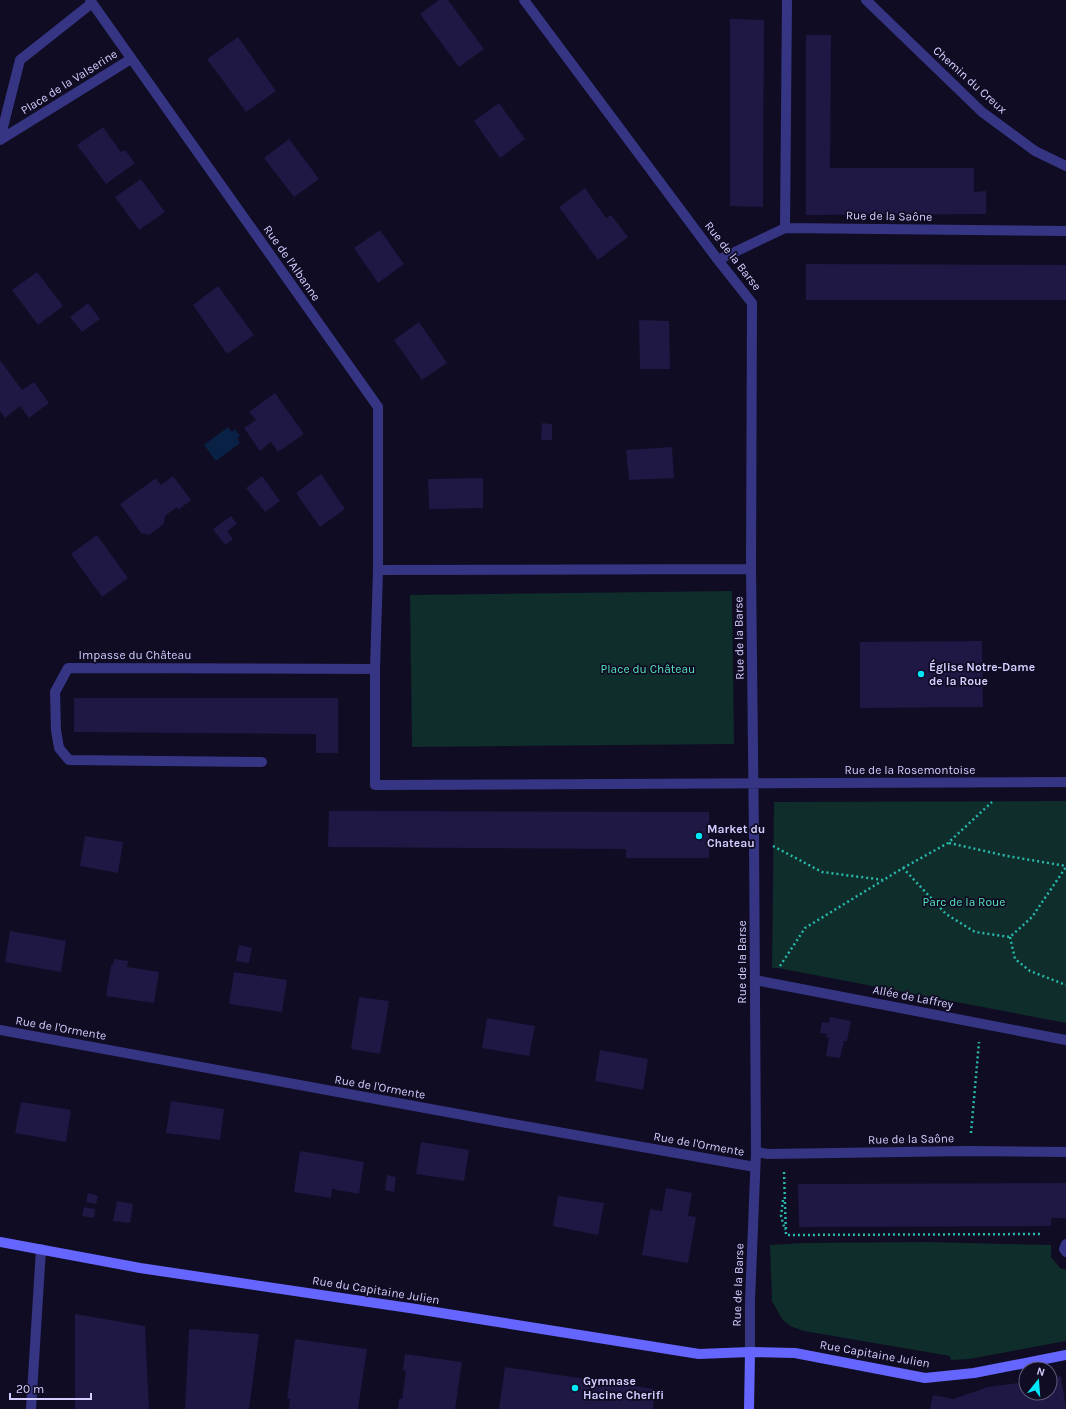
<svg xmlns="http://www.w3.org/2000/svg" width="1066" height="1409" font-family="Karla,sans-serif">
  <rect width="100%" height="100%" fill="#100c23"/>
  <path fill="#0f2d2b" d="M732,591l2,153 -322,3 -2,-152z
    M1066,801v222l-288,-55h-6l2,-166z
    M926,1242l125,3v12l9,11 6,2v71l-97,18 -18,1 -1,-4 -146,-25 -14,-5 -8,-7 -10,-18 -2,-56 34,-2z"/>
  <path fill="#092145" d="M228,427l4,5 3,-3 5,7 -3,2 3,5 -24,18 -12,-16z"/>
  <path fill="#1f1744" d="M439,0h9l36,49 -25,18 -39,-53z
    M730,19l34,1 -1,187 -33,-1z
    M806,35h25l-1,133h144v24l12,-1v23l-180,1z
    M238,37l38,54 -30,21 -39,-53z
    M499,103l26,36 -25,19 -26,-37z
    M103,127l18,25 4,-2 10,13 -29,21 -29,-39z
    M289,139l30,40 -25,18 -30,-39z
    M141,179l24,33 -26,18 -24,-33z
    M585,188l21,30 5,-3 17,22 -30,23 -39,-53z
    M380,230l24,34 -26,19 -24,-35z
    M806,264l260,1v35h-260z
    M37,272l26,34 -25,19 -26,-35z
    M218,286l36,49 -27,19 -34,-49z
    M88,303l12,16 -18,13 -12,-15z
    M639,320l30,1 1,48h-30z
    M419,322l28,41 -25,17 -28,-40z
    M0,360l22,30 12,-8 15,21 -20,15 -9,-12 -15,12 -5,-7z
    M275,393l29,41 -26,18 -7,-10 -11,9 -16,-23 12,-8 -7,-8z
    M542,423l10,1v16h-11z
    M672,447l2,31 -45,2 -3,-30z
    M321,474l24,35 -25,18 -24,-34z
    M173,476l18,24 -13,10 -1,-3 -12,9 -1,8 -15,11 -8,-2 -21,-29 36,-26 5,7z
    M262,476l18,25 -15,11 -19,-24z
    M483,478v30l-54,1 -1,-30z
    M231,516l6,8 -10,7 6,8 -8,6 -12,-16z
    M97,535l31,43 -26,19 -31,-43z
    M982,641l1,66 -123,1v-66z
    M74,698h264v55h-22v-19l-242,-2z
    M329,811l380,1v46h-83v-9l-298,-2z
    M85,836l38,6 -5,31 -38,-7z
    M10,931l56,10 -5,31 -56,-10z
    M239,945l13,3 -3,15 -13,-2z
    M114,959l14,2 -1,6 32,5 -5,31 -48,-7 5,-31h2z
    M234,972l53,8 -5,32 -53,-8z
    M359,997l30,4 -9,53 -29,-5z
    M830,1017l21,4 -4,20h-3l-4,17 -14,-2 3,-18 -3,-1 1,-3 -7,-1 2,-11 7,1z
    M487,1018l48,8 -6,30 -47,-8z
    M600,1050l48,9 -5,31 -48,-9z
    M171,1101l53,8 -4,31 -54,-7z
    M21,1102l50,8 -5,32 -51,-9z
    M421,1142l48,8 -5,31 -48,-7z
    M300,1151l64,11 -5,32 -27,-5 -1,9 -37,-6z
    M387,1175l9,2 -2,15 -9,-2z
    M1066,1183v35h-15v8l-252,1 -1,-43z
    M666,1188l26,5 -4,23 8,1 -8,46 -46,-8 8,-46 12,2z
    M88,1193l10,3 -2,8 -10,-2z
    M558,1196l46,7 -6,32 -45,-9z
    M117,1201l16,3 -3,19 -17,-2z
    M84,1207l11,2 -1,9 -12,-2z
    M75,1314l70,12 4,83h-74z
    M189,1329l70,5 -10,75h-64z
    M295,1339l72,10 -9,60h-69l1,-10h-3z
    M405,1354l57,8 -7,47h-57l1,-10h3l4,-28 -3,-1z
    M505,1367l150,22 -2,20h-154z
    M1061,1376l5,33h-136l3,-14 20,4 35,-12 38,-5v11h24v-15z"/>
  <g fill="none" stroke-linecap="round" stroke-linejoin="round">
    <path stroke="#28b9ac" stroke-width="2.5" stroke-dasharray="2 3" stroke-linecap="butt" d="M949,843l58,13 59,10
      M773,846l49,26 62,8
      M903,868l45,-25 44,-41
      M1010,937l5,22 15,12 36,14
      M780,966l25,-38 98,-60 43,46 29,18 35,5 22,-20 34,-50
      M971,1133l8,-91
      M784,1172l2,63 255,-1
      M783,1200l-2,16 4,14"/>
    <path stroke="#363584" stroke-width="10" d="M1066,1244l-2,5 2,3"/>
    <path stroke="#363584" stroke-width="10" d="M90,0l288,407v163l-3,99v116l691,-3
      M524,0l194,260 34,43 -1,266 3,270 2,313 -6,149v51
      M866,0l116,112 53,39 31,15
      M0,139l20,-79 72,-57
      M0,140l131,-81
      M785,228l2,-228
      M718,260l67,-32 281,3
      M378,570l373,-1
      M262,762l-193,-2 -10,-12 -3,-18 -1,-38 13,-24 307,1
      M755,980l311,60
      M0,1030l507,93 248,44
      M756,1152l12,2 201,-3 97,1
      M31,1409l10,-160"/>
    <path stroke="#6566ff" stroke-width="10" d="M0,1242l140,26 276,41 233,37 50,8 51,-2 45,1 130,25 49,-5 92,-18
      M749,1409l1,-57"/>
  </g>
  <g fill="#00e7f9" stroke="#100c23" stroke-width="1.5">
    <circle cx="921" cy="674" r="4"/>
    <circle cx="699" cy="836" r="4"/>
    <circle cx="575" cy="1388" r="4"/>
  </g>
  <g text-anchor="middle" dominant-baseline="central" stroke-width="3.5" stroke-linejoin="round" paint-order="stroke">
    <g font-size="12" fill="#d2ceff" stroke="#100c23">
      <text transform="translate(970 80) rotate(42)">Chemin du Creux</text>
      <text transform="translate(69 82) rotate(-32)">Place de la Valserine</text>
      <text transform="translate(889 216) rotate(1)">Rue de la Saône</text>
      <text transform="translate(733 256) rotate(52)">Rue de la Barse</text>
      <text transform="translate(292 263) rotate(55)">Rue de l'Albanne</text>
      <text transform="translate(739 638) rotate(-91)">Rue de la Barse</text>
      <text x="135" y="655">Impasse du Château</text>
      <text x="910" y="770">Rue de la Rosemontoise</text>
      <text transform="translate(742 962) rotate(-90)">Rue de la Barse</text>
      <text transform="translate(913 997) rotate(11)">Allée de Laffrey</text>
      <text transform="translate(61 1028) rotate(10)">Rue de l'Ormente</text>
      <text transform="translate(380 1087) rotate(10)">Rue de l'Ormente</text>
      <text transform="translate(911 1139) rotate(-1)">Rue de la Saône</text>
      <text transform="translate(699 1144) rotate(10)">Rue de l'Ormente</text>
      <text transform="translate(738 1285) rotate(-88)">Rue de la Barse</text>
      <text transform="translate(376 1290) rotate(9)">Rue du Capitaine Julien</text>
      <text transform="translate(875 1354) rotate(10)">Rue Capitaine Julien</text>
    </g>
    <g font-size="12" font-weight="bold" fill="#d2ceff" stroke="#100c23" text-anchor="start">
      <text x="929" y="667">Église Notre-Dame<tspan x="929" dy="14">de la Roue</tspan></text>
      <text x="707" y="829">Market du<tspan x="707" dy="14">Chateau</tspan></text>
      <text x="583" y="1381">Gymnase<tspan x="583" dy="14">Hacine Cherifi</tspan></text>
    </g>
    <g font-size="12" fill="#54e5bc" stroke="#100c23">
      <text x="648" y="669">Place du Château</text>
      <text x="964" y="902">Parc de la Roue</text>
    </g>
  </g>
  <g transform="translate(1038 1381) rotate(17)"><circle r="19" fill="#100c23" stroke="#5e5a7b"/>
  <path d="M0-3L7 15L0 10L-7 15Z" fill="#00e7f9"/>
  <text y="-6" font-size="11" font-weight="bold" text-anchor="middle" fill="#d2ceff">N</text>
  </g>
  <path d="M10 1393v6h81v-6" fill="none" stroke="#d2ceff" stroke-width="2"/>
  <text x="16" y="1393" font-size="12" fill="#d2ceff" stroke="#100c23" stroke-width="3" paint-order="stroke">20 m</text>
</svg>
